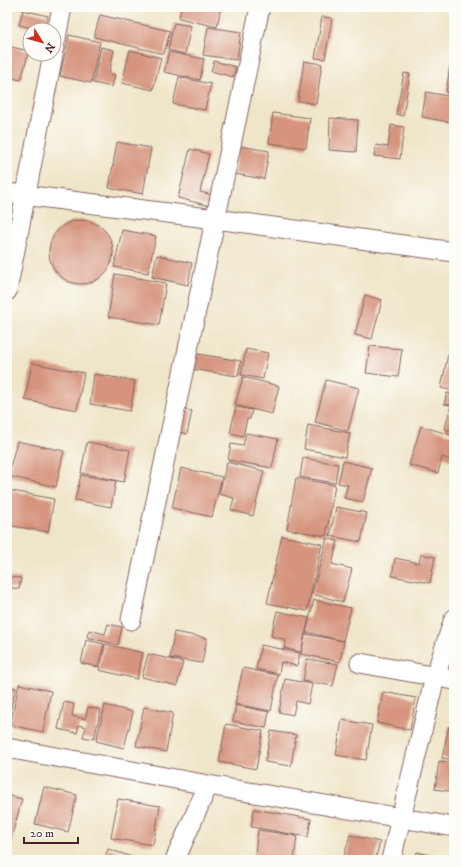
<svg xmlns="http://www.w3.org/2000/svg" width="461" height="867" font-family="'IM FELL DW Pica',serif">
  <rect width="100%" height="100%" fill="#fdfcf7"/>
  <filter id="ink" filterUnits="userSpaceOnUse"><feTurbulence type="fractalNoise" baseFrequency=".025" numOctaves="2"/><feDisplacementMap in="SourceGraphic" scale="8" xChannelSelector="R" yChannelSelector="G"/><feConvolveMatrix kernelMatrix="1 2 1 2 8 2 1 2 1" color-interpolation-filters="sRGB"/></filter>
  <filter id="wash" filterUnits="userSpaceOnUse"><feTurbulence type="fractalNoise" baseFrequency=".012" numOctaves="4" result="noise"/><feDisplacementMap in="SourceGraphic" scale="16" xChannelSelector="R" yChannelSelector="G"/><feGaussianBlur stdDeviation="0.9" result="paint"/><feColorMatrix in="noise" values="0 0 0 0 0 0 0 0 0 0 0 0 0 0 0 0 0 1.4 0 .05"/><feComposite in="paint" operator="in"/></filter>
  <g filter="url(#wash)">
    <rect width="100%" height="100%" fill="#efe5c8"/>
    <g id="blocks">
      <path fill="#d6947e" d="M181,7h40l-4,20 -38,-9z
        M23,10l25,6 -3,12 4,1v1h-17v-2l-13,-3z
        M100,15l70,16 -6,23 -70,-17z
        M322,17l10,1 -7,41 -10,-1z
        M174,23l17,3 -6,28 -17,-4z
        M208,27l33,5 -4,28 -34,-5z
        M69,35l31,7 -9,41 -31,-7z
        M7,46l22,5 -8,29 -14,-3z
        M101,47l13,3 -5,24 6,1 -3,12 -19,-4z
        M130,50l31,8 -8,32 -31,-7z
        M169,52l35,7 -4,21 -36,-8z
        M214,61l22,6 -3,10 -22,-6z
        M304,61l18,3 -6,40 -18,-3z
        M450,66l4,1v27l-8,-1z
        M404,73l6,1 -7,42 -7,-2z
        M179,77l32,7 -6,26 -32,-6z
        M426,92l28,5v26l-32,-6z
        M273,113l37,5 -4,30 -37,-5z
        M330,118l28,2 -2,32 -27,-2z
        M391,125l13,2 -4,32 -26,-3 2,-11 12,2z
        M117,142l34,6 -8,46 -34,-6z
        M239,146l30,5 -5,28 -30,-5z
        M190,149l19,5 -9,38 13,3 -3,11 -32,-8z
        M7,206l7,1 -5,31 -2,-1z
        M49 252a32 32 0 1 1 64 0a32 32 0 1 1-64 0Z
        M122,230l34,6 -8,37 -34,-6z
        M157,255l35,8 -4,22 -36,-8z
        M115,274l51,9 -7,42 -51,-8z
        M365,295l17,5 -10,39 -17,-4z
        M370,346l32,3 -4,28 -32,-4z
        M246,349l22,4 -5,26 -22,-4z
        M192,353l49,8 -3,15 -48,-7z
        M448,354l6,2v35l-13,-3z
        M32,363l52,10 -7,37 -52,-10z
        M94,374l41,7 -5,30 -40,-7z
        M243,377l36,9 -7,28 -37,-9z
        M326,380l33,8 -11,43 -33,-9z
        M447,393l7,1v38l-9,-3 6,-24 -7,-1z
        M236,407l16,3 -2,9h-3l-4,17 -13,-3z
        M180,409l12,2 -5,23 -12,-3z
        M308,425l42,8 -5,24 -41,-8z
        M421,426l33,10 -1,25 -11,-4 -4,16 -29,-8z
        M246,433l32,6 -6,29 -44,-8 3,-16 12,2z
        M17,441l47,10 -8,36 -48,-11z
        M87,442l43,8 -6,32 -43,-9z
        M303,458l35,6 -3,19 -35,-6z
        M343,461l29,7 -9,34 -19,-4 4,-13 -10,-2z
        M227,462l37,9 -11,45 -22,-6 3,-12 -15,-4z
        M181,468l41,9 -10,40 -40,-9z
        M81,475l35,6 -5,26 -36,-7z
        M296,478l39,7 -9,51 -39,-7z
        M7,490l47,9 -6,33 -41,-7z
        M336,507l31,6 -6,29 -31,-6z
        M282,536l40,8 -15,67 -40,-8z
        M327,538l11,3 -6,23 20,5 -9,33 -31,-8z
        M421,554l14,3 -5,26 -38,-7 3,-18 24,5z
        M7,577l14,1 -2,11 -12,-2z
        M314,600l37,8 -8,33 -37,-9z
        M277,611l32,7 -8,34 -17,-4 2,-8 -15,-4z
        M108,624l14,3 -4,18 -31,-8 2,-7 16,4z
        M174,632l33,6 -5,25 -32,-5z
        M305,634l39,7 -4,21 -39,-8z
        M86,640l18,4 -6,23 -17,-4z
        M105,644l38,9 -6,26 -38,-9z
        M261,645l39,8 -3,13 -16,-4 -2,12 -23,-5z
        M148,654l35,8 -6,24 -35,-9z
        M307,659l31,5 -5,22 -30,-5z
        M243,668l35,7 -7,36 -36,-7z
        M285,679l27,5 -4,20 -12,-3 -3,14 -14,-3z
        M19,684l32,7 -8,41 -33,-7z
        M7,686l9,2 -8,31h-1z
        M383,692l33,6 -6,32 -33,-7z
        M64,702l10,2 -2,12 13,3 3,-12 13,3 -7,29 -11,-2 3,-10 -7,-2 -2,8 -19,-4z
        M105,705l28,7 -9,36 -28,-7z
        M236,705l33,7 -3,16 -33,-7z
        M144,707l29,6 -7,39 -30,-6z
        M342,720l30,5 -6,35 -30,-5z
        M226,724l37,7 -7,38 -37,-7z
        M449,726l5,1v33l-12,-2z
        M271,731l25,4 -5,31 -26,-4z
        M439,761l15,2v29l-19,-3z
        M44,787l33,8 -9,37 -33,-8z
        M7,795l15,4 -11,40 -4,-1z
        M118,799l42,7 -7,39 -42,-7z
        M254,809l57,10 -3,18 -57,-10z
        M258,830l39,6 -3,24h-40z
        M350,835l30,7 -5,18h-32z
        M108,849l33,11h-37z
        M417,852l13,3 -1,5h-14z"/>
    </g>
  </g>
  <g filter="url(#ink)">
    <use href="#blocks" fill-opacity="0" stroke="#846462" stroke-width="1"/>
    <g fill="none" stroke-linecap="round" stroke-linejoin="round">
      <g stroke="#846462" stroke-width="21">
        <path id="minor" d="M54,48l8,-41
          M7,193l209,26 238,33
          M7,291l46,-237
          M131,620l129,-613
          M360,663l94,17
          M7,748l201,37 246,42
          M175,860l33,-75
          M391,860l10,-42 34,-141 19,-58"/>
      </g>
      <use href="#minor" stroke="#fff" stroke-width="19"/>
    </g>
  </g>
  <rect width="461" height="867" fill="none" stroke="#fdfcf7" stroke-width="24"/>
  <g transform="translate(42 42) rotate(127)"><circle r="19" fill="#fdfcf7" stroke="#b5a4a5"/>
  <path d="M0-3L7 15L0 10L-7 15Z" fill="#c8321e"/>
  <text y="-6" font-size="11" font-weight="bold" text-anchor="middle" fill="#4a1f2b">N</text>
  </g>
  <path d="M24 837v6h54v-6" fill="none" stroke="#4a1f2b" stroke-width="2"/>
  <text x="30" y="837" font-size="12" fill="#4a1f2b" stroke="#fdfcf7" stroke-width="3" paint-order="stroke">20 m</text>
</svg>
